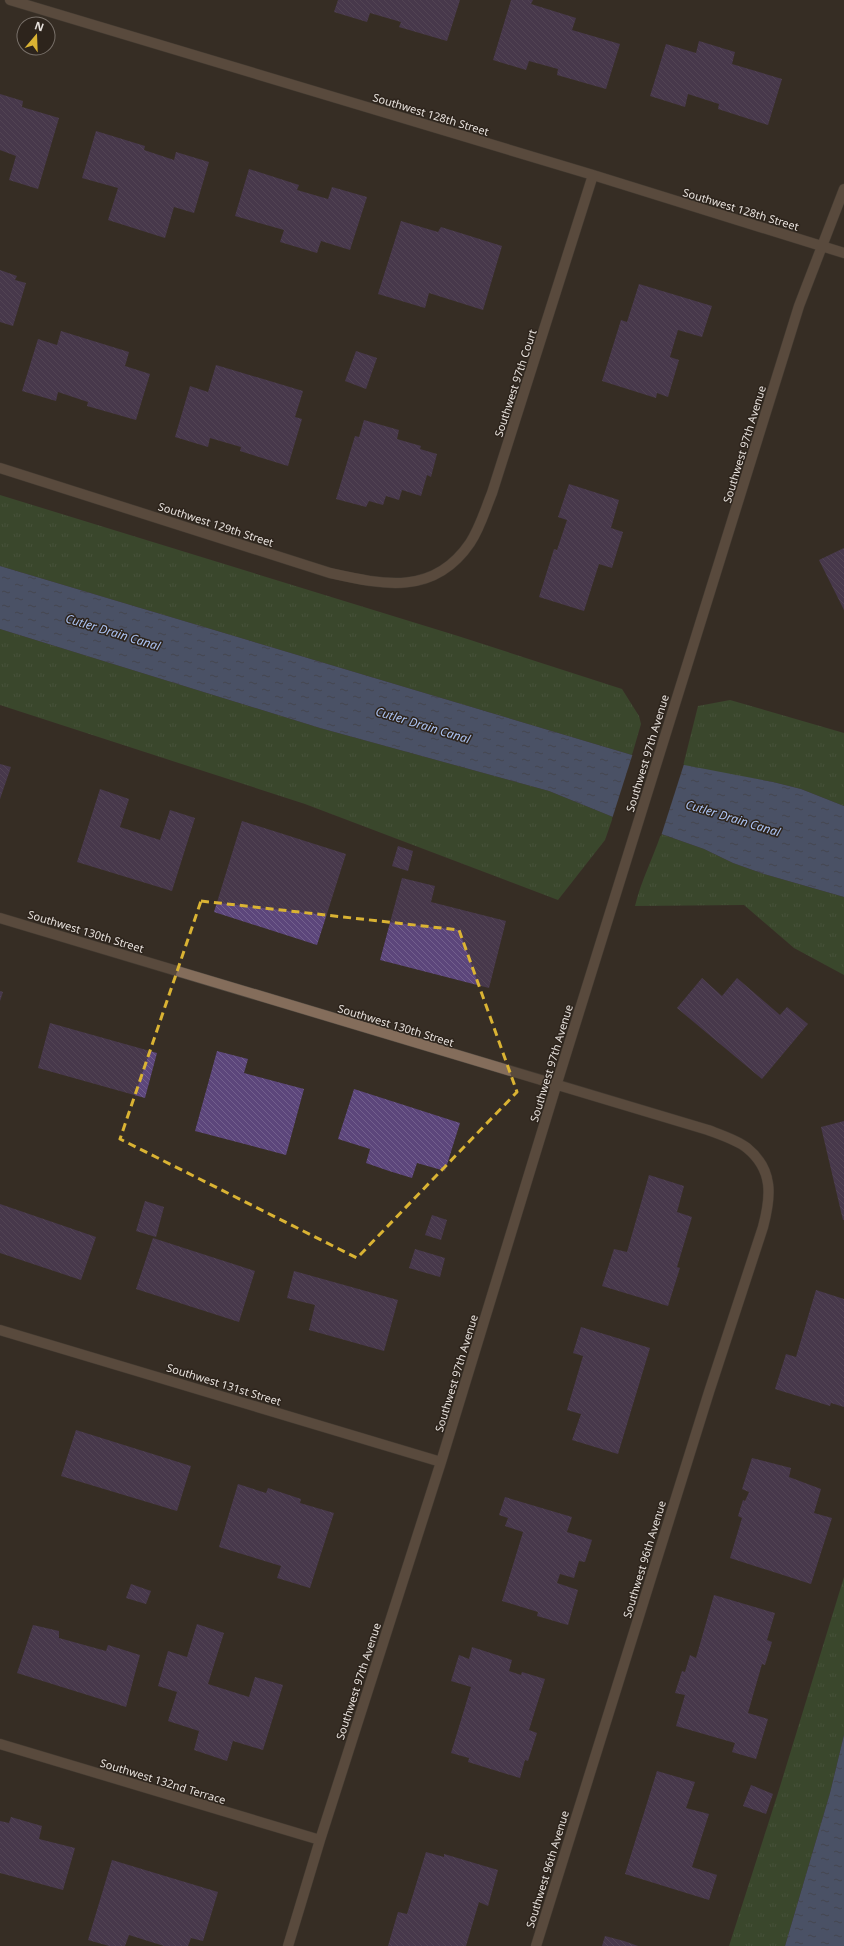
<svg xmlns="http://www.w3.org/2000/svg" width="844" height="1946" font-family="'Noto Sans',sans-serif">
  <defs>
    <pattern id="grass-tufts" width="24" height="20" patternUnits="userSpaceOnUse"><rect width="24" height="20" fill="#3f6637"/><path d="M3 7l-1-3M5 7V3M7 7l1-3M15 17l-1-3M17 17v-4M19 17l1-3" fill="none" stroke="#5b7c54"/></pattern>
    <pattern id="water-ripples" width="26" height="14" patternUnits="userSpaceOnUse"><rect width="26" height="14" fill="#637cb3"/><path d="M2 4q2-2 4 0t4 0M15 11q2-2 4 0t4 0" fill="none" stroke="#576686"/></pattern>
    <pattern id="building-back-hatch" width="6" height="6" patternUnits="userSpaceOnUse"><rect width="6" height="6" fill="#5c467b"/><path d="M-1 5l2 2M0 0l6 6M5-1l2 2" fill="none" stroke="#73608d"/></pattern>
  </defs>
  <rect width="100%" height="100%" fill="#372e25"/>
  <path fill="url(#grass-tufts)" d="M0,495l458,141 164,53 17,27 2,8 -9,31 -632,-189z
    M0,629l320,99 229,63 64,26 -8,23 -47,60 -253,-96 -305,-99z
    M730,700l114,33v73l-43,-17 -28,-7 -90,-16 15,-60z
    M661,834l43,15 29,14 31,11 80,23v78l-50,-27 -50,-43 -109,1c6,-25 18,-48 26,-72z
    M844,1577v158l-14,58 -45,153h-56l49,-153z"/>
  <path fill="url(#water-ripples)" d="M0,566l632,189 141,27 28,7 43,17v91l-80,-23 -31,-11 -29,-14 -91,-32 -64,-26 -229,-63 -320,-99z
    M844,1735v211h-59l45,-153z"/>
  <path fill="#372e25" d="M633,753l51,11 -23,72 -49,-17z"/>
  <path fill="url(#building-back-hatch)" d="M338,0h122l-13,41 -48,-14 2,-5 -31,-9 -3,9 -33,-10z
    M511,0h22l-2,4 45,14 -4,12 48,14 -14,45 -49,-14 1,-6 -29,-8 -3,9 -33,-10z
    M699,41l36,11 -3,12 50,15 -14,46 -50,-16 1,-5 -31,-10 -3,13 -35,-11 16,-52 30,9z
    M0,94l23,7 -1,6 37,11 -21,71 -29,-9 7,-24 -16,-6z
    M96,131l49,15 -1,4 30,10 2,-8 33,10 -15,51 -20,-6 -9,31 -57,-18 10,-32 -36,-10z
    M249,169l50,16 -2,5 31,9 4,-12 35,10 -17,53 -29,-9 -4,12 -37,-11 4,-12 -49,-14z
    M401,221l37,11 3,-5 61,19 -19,64 -54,-17 -4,15 -47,-14z
    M0,270l17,6 -2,4 11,3 -13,43 -13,-4z
    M639,284l73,22 -10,31 -24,-7 -8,27 9,3 -11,37 -11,-4 -1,5 -54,-17 19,-61 6,2z
    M61,331l68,21 -4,14 25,8 -14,46 -49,-14 1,-4 -30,-10 -2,9 -34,-10 16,-52 19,6z
    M356,351l21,7 -11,31 -21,-8z
    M216,365l87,26 -8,26 7,2 -14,47 -48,-15 1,-4 -31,-9 -2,9 -33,-10 15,-51 18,6z
    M364,420l35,10 -2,9 24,7 -1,3 17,5 -6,23 -4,-2 -6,21 -19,-6 -3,10 -13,-4 -3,9 -14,-4 -3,6 -30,-8 19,-63 4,1z
    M569,484l50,16 -8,28 12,4 -11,36 -13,-4 -15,47 -45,-14 15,-48 3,1 10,-30 -9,-3z
    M844,548v62l-25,-50z
    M0,764l11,3 -11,32z
    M100,789l29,10 -9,28 40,13 10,-30 25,8 -23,73 -95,-29z
    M242,821l104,33 -29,91 -103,-33z
    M398,846l15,5 -5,20 -16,-5z
    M402,878l33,8 -4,16 75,19 -17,67 -109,-28z
    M702,978l20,18 15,-18 43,37 7,-8 21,17 -46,55 -85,-71z
    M0,991l3,1 -3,9z
    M50,1023l107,30 -12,45 -107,-30z
    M217,1051l31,8 -4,14 60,16 -18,66 -91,-24z
    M354,1089l106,34 -15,48 -28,-8 -5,15 -23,-7 -23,-8 4,-14 -32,-10z
    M844,1121v99h-1l-22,-93z
    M649,1175l35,11 -7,26 15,5 -15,50 3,1 -12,38 -66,-20 12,-37 13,3z
    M145,1201l19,6 -8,30 -20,-6z
    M0,1204l96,33 -15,43 -81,-27z
    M432,1215l15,5 -6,20 -16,-5z
    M153,1238l102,33 -16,51 -103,-33z
    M415,1249l30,9 -5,19 -31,-9z
    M294,1271l104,29 -14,51 -75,-21 6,-25 -28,-7z
    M816,1290l28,9v108l-13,-4 -1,3 -55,-17 11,-35 10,3z
    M581,1327l69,21 -32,106 -46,-14 9,-26 -14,-4 16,-54 -10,-3z
    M76,1430l115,36 -14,45 -116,-35z
    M752,1458l39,10 -2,9 32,12 -7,24 18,5 -21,66 -81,-26 12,-40 -4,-2 5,-16 2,1 4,-9 -7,-3z
    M238,1484l28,9 2,-5 33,11 -1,4 34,10 -24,75 -33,-10 4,-12 -62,-19z
    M505,1497l67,20 -5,15 25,8 -7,22 -6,-1 -5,17 -14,-4 -3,9 21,7 -10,35 -31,-9 1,-4 -36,-11 21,-69 -18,-6 3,-8 -9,-3z
    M131,1584l20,7 -5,13 -20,-6z
    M714,1595l61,18 -8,27 5,2 -7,23 -3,-1 -14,49 20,6 -12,40 -24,-7 3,-9 -59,-17 9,-31 -10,-2 7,-22 3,1 5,-17 6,3z
    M197,1624l27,9 -16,51 41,13 6,-20 28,8 -20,65 -30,-9 -6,20 -33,-11 5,-19 -31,-10 9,-29 -19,-6 10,-35 19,6z
    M33,1625l26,6v7l47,13 2,-6 32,10 -14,52 -109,-34z
    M472,1647l40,13 -3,11 12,4 1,-3 23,7 -16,51 8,3 -9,28 -3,-1 -5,18 -52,-16 1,-4 -18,-5 20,-66 -20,-6 8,-26 10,4z
    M657,1771l38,11 -9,26 23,6 -17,53 25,8 -8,25 -84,-26z
    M751,1785l22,9 -7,20 -23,-8z
    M11,1817l31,9 -3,13 36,9 -12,42 -63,-17v-52l9,2z
    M426,1852l18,5v-3l54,16 -10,36 -9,-4 -13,44h-78l10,-34 9,2z
    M112,1860l106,32 -15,49 -12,-3 -3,8h-24l-35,-11 -4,11h-16l-21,-6z
    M605,1936l19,5 14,5h-36z"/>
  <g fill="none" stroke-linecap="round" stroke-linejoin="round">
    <g stroke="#534b42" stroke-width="11">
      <path id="minor" d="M10,0l583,175 251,78
        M0,468l330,105c54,12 104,23 140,-30 10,-15 15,-33 22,-50l101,-318
        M0,918l708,212c13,5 29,10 39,18 27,22 24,49 16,79l-54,165 -173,554
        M0,1330l441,132
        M0,1744l320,96
        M288,1946l32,-106 121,-378 115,-376 243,-780 45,-117"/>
    </g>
    <use href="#minor" stroke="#846d5b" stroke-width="10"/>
  </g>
  <path d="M0 0H844V1946H0ZM201,901l258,29 58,162 -160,166 -237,-119z" fill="#372e25" fill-opacity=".55" fill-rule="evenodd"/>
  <path fill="none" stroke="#dab333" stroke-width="3" stroke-dasharray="8 5" stroke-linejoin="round" d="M201,901l258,29 58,162 -160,166 -237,-119z"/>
  <g text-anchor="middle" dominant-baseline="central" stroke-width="3" stroke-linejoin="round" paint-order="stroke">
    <g font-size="11" fill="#e8e2dd" stroke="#2d241c">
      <text transform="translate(431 114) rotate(17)">Southwest 128th Street</text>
      <text transform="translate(741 209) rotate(17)">Southwest 128th Street</text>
      <text transform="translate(515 383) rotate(-72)">Southwest 97th Court</text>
      <text transform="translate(744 444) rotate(-73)">Southwest 97th Avenue</text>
      <text transform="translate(216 524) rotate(18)">Southwest 129th Street</text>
      <text transform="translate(647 753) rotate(-73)">Southwest 97th Avenue</text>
      <text transform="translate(86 931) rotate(17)">Southwest 130th Street</text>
      <text transform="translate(396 1025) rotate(17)">Southwest 130th Street</text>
      <text transform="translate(551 1063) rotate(-73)">Southwest 97th Avenue</text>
      <text transform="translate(456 1373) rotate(-73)">Southwest 97th Avenue</text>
      <text transform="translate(224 1384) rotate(17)">Southwest 131st Street</text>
      <text transform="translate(644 1559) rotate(-73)">Southwest 96th Avenue</text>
      <text transform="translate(358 1681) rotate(-72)">Southwest 97th Avenue</text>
      <text transform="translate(163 1781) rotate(17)">Southwest 132nd Terrace</text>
      <text transform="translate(547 1869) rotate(-73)">Southwest 96th Avenue</text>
    </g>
    <g font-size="12" font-style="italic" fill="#abc2f1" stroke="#2d241c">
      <text transform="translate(113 632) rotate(17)">Cutler Drain Canal</text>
      <text transform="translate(423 725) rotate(17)">Cutler Drain Canal</text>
      <text transform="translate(733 818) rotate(17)">Cutler Drain Canal</text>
    </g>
  </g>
  <g transform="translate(36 36) rotate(19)"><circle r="19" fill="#2d241c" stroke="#787069"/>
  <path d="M0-3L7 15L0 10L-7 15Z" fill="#dab333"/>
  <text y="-6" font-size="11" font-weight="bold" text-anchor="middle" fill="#e8e2dd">N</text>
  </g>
</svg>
